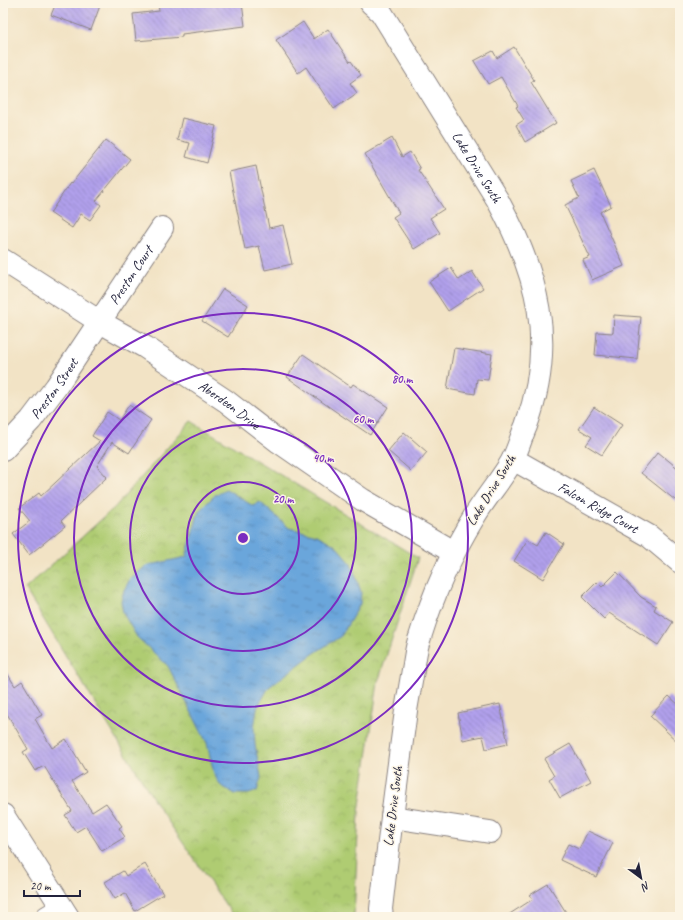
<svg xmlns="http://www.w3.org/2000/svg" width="683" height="920" font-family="Caveat,sans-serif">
  <defs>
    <pattern id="park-crowns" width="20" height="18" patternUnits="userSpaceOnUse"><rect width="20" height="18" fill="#afcc72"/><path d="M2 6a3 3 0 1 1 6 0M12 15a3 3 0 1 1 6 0" fill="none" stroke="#96af64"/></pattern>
    <pattern id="water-ripples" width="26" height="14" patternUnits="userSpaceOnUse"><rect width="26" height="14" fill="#6ba6db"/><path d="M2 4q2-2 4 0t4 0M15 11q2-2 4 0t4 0" fill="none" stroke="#5887b3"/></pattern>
    <pattern id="building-back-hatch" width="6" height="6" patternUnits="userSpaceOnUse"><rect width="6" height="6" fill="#b1a0ec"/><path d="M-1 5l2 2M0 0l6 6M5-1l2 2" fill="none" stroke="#9082c0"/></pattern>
  </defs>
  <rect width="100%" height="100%" fill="#fcf5e5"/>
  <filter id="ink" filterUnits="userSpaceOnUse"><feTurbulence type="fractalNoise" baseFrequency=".025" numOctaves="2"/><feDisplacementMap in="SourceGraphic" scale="8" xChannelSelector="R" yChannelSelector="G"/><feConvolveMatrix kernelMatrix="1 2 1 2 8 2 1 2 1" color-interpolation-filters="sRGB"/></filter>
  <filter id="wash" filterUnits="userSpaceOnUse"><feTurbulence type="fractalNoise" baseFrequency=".012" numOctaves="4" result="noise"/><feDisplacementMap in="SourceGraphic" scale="16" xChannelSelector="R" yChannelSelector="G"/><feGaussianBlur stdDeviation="0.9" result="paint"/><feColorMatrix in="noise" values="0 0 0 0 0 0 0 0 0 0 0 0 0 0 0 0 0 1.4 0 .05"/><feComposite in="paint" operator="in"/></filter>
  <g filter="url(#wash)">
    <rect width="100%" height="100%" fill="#f2e3c5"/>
    <path fill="url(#park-crowns)" stroke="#687756" d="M191,421l227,137 -40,124 -19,130 -5,105h-120l-75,-109 -134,-219 90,-82z"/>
    <path fill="url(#water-ripples)" stroke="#46648b" d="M226,489l27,17 7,-4 29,26 28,7 18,10 15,17 6,15 5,15 -1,12 -19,32 -28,18 -44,33 -12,21 -3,20 1,17 6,32 -4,14 -8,3h-14l-15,-9 -6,-11 -7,-31 -39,-77 -31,-29 -14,-24 -2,-12 3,-11 6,-11 16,-13 40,-9 13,-46 16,-16z"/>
    <g id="blocks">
      <path fill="url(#building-back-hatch)" d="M56,3h45l-10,27 -40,-15z
        M158,3h84l3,23 -63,8v3l-46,4 -3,-27 26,-3z
        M303,22l11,17 14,-10 22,33 1,-1 10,14 -11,8 7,10 -23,16 -28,-42 -8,6 -22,-33z
        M514,47l20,33 -3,2 25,41 -31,19 -9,-17 8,-5 -8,-13 2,-1 -17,-29 -13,7 -14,-23 19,-10 4,7z
        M182,118l34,8 -9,37 -21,-6 4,-14 -13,-3z
        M392,138l10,19 8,-5 10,17 -2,1 26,39 -14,9 10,15 -26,16 -21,-32 6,-4 -34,-59z
        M106,140l24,19 -34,42 5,4 -11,15 -9,-6 -9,14 -22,-15 20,-30 1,1z
        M256,166l13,62 14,-3 9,39 -27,6 -6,-24 -14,3 -16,-77z
        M594,170l17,36 -11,6 24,54 -32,14 -9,-20 7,-3 -25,-52 14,-7 -8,-17z
        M451,268l8,12 13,-9 11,17 -35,23 -19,-29z
        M223,289l25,16 -20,32 -26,-16z
        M614,315l27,2 -4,42 -42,-4 2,-23 16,1z
        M454,348l38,6 -4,26 -11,-1 -2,15 -28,-5z
        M303,354l48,33 2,-3 35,23 -18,28 -35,-24 -48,-34z
        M129,405l22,15 -22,33 -17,-11 -15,24 10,11 -46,44 4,5 -36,29 -16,-21 17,-13 -11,-13 20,-15 2,3 59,-55 -8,-5 15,-24 12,8z
        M594,407l28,18 -20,30 -16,-10 6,-8 -13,-8z
        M404,432l23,20 -16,19 -23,-20z
        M658,452l22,18v34l-39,-31z
        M546,532l18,12 -21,35 -29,-18 14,-22 10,6z
        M617,572l24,25 15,9 -2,4 19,12 -15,23 -49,-32 -5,6 -22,-22 15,-15 5,5z
        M3,666l12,20 7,-5 20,34 -7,4 17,29 14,-9 20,33 -14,9 20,31 14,-9 16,23 -3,2 6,9 -23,14 -16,-25 -10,6 -11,-17 7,-4 -28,-45 -9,5 -12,-19 5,-3 -25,-42z
        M669,696l11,10v38l-30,-28z
        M500,704l8,40 -22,5 -3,-13 -20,4 -5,-27z
        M570,744l21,37 -31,17 -11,-19 5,-3 -10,-17z
        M588,831l25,12 -17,34 -36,-17 8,-16 11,5z
        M145,864l18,30 -28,17 -10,-18 -10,6 -10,-17 18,-11 3,5z
        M548,884l21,33h-64l28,-18 -3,-4z"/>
    </g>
  </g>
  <g filter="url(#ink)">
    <use href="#blocks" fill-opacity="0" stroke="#8a8280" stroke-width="1"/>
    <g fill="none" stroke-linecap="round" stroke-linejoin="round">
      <g stroke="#8a8280" stroke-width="24">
        <g id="minor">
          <path id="s1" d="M371,3l10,9 116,187c41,75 60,143 29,227 -5,11 -8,24 -14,35 -11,19 -26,36 -38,56 -23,37 -41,78 -54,120 -4,10 -5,22 -7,33 -5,26 -9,52 -12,78 -7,53 -14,107 -20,161l1,8"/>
          <path id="s2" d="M3,260l97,62 45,25 81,54 53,41 84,58 90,52"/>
          <path id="s3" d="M3,450l28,-30 25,-33 106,-159"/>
          <path id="s4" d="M513,459l136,77 31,26"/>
          <path d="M3,815l65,102"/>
          <path d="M392,817l98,15"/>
          <path d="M47,917l15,-9"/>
        </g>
      </g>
      <use href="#minor" stroke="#fff" stroke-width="22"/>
    </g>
  </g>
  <g fill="none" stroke="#7b2cbf" stroke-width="2">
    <circle cx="243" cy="538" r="56"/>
    <circle cx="243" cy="538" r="113"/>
    <circle cx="243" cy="538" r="169"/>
    <circle cx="243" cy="538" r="225"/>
  </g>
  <g text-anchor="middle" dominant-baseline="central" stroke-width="3" stroke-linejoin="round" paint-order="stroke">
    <g font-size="14" fill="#22223b" stroke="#fcf5e5">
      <text stroke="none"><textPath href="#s1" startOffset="196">Lake Drive South</textPath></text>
      <text stroke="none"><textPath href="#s3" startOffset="217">Preston Court</textPath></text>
      <text stroke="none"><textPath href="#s3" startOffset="80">Preston Street</textPath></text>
      <text stroke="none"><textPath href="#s2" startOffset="269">Aberdeen Drive</textPath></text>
      <text transform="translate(491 490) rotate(-58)">Lake Drive South</text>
      <text stroke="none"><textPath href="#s4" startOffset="98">Falcon Ridge Court</textPath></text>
      <text transform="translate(393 806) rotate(-83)">Lake Drive South</text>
    </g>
  </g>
  <circle cx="243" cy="538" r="6" fill="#7b2cbf" stroke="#fcf5e5" stroke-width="2"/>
  <g font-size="12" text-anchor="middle" font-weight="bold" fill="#7b2cbf" stroke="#fcf5e5" stroke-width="3" stroke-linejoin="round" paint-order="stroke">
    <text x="402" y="383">80 m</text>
    <text x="363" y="423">60 m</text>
    <text x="323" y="462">40 m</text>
    <text x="283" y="503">20 m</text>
  </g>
  <rect width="683" height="920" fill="none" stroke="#fcf5e5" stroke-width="16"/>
  <g transform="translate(641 878) rotate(148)" stroke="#fcf5e5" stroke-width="3" paint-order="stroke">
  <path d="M0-3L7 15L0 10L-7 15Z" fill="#22223b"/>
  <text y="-6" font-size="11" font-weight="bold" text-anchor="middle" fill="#22223b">N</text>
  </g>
  <path d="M24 890v6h56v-6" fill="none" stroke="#22223b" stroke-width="2"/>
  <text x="30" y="890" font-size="12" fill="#22223b" stroke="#fcf5e5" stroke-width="3" paint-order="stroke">20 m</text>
</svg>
